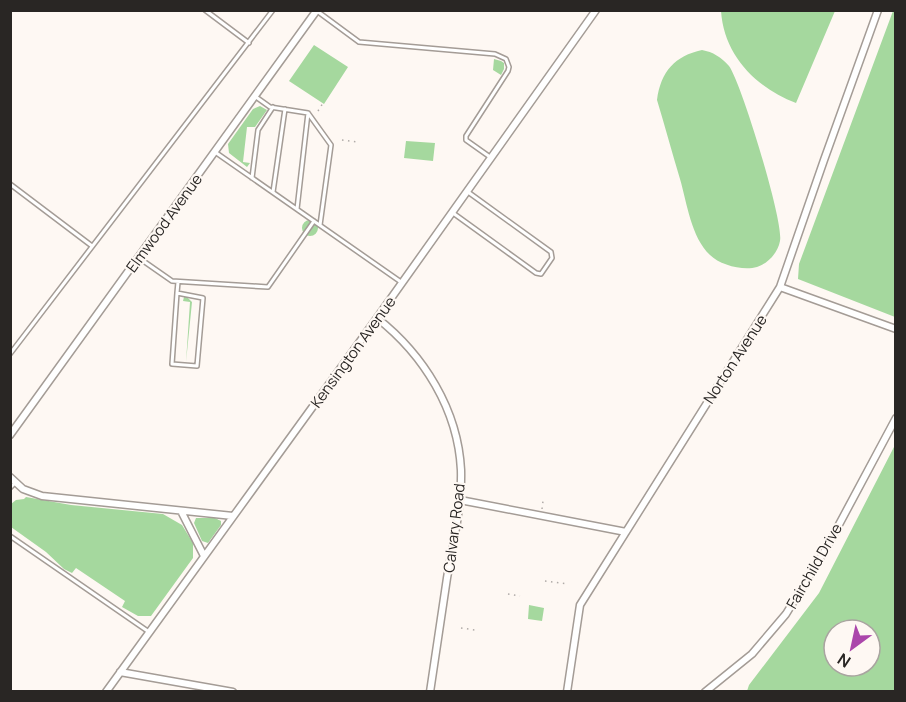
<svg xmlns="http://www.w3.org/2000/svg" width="906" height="702" font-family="Manrope,sans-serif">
  <rect width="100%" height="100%" fill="#fef8f3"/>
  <path fill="#a5d89e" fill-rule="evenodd" d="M721,11h114l-39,92c-41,-16 -72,-48 -75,-92z
    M893,11h3l-1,306 -97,-38 1,-15z
    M314,45l34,22 -24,37 -35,-23z
    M702,50c11,2 19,7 27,16 12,16 55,156 51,175 -2,11 -11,22 -23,26 -14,4 -37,-2 -47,-12 -19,-18 -23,-52 -30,-76 -8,-26 -15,-53 -23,-79 4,-29 18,-44 45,-50z
    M494,59l7,2 3,2v6l-3,6 -8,-5z
    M260,106l7,4 -12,17h-8l-4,35 7,1 -3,4 -18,-14 -1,-9 25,-35z
    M406,141l29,2 -2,18 -29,-3z
    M302 228a8 8 0 1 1 16 0a8 8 0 1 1-16 0Z
    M186,296l6,6 -6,60 4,-60 -7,-1 1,-4z
    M895,445v246h-148l2,-6 70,-92zM834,630h36v36h-36z
    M26,497l45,8 92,9 19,11 11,18v15l-42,58h-13l-16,-9 3,-6 -49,-33 -4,5 -8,-4 -18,-17 -35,-25v-23l5,-4 8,-1z
    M196,518h19l6,3v4l-13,18 -6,-2 -8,-18z
    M529,605l15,3 -2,13 -14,-2z"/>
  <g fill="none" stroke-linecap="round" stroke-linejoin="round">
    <g stroke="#a49c96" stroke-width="6">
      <path id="lane" d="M205,10l44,33
        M317,11l42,31 136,12 11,5 3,8 -1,4 -42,65v4l24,17
        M256,97l14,10 38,6 23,32 -11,80
        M215,152l186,130
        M252,178l6,-48 15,-23
        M10,184l82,62
        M273,192l12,-83
        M297,209l11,-96
        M453,213l83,60 5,1 11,-16 -1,-6 -83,-60
        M139,258l33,23 96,6 46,-66
        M177,293l26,5 -6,68 -25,-2 5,-71 1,-11
        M10,354l263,-344
        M10,488l5,-5
        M10,536l139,96"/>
    </g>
    <g stroke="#a49c96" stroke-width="9">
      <path id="street" d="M780,287l116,42
        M377,318c47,37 81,92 84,152 1,36 -8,73 -14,108 -6,38 -11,76 -17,114
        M10,435l307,-425
        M10,477l13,12 19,7 191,20
        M460,500l166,32
        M181,511l23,45
        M120,672l113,20
        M106,692l271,-374 219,-308
        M567,692l13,-87 200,-318 44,-127 54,-150
        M705,692l47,-38 34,-40 41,-67 69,-129"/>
    </g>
    <path stroke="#b0aba8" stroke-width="1.5" stroke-dasharray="1.5 4.5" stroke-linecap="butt" d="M318,111l5,-8
      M342,140l16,2
      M542,509l1,-8
      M545,581l23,3
      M508,594l12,2
      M461,628l14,2"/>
    <use href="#lane" stroke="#fff" stroke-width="3"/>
    <use href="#street" stroke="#fff" stroke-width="6"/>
  </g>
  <g text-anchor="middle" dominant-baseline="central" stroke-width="4.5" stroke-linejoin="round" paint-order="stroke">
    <g font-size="15" fill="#292624" stroke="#fef8f3">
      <text transform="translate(164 223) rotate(-54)">Elmwood Avenue</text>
      <text transform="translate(353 352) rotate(-54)">Kensington Avenue</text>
      <text transform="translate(735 359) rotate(-57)">Norton Avenue</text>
      <text transform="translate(454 528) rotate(-83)">Calvary Road</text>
      <text transform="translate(814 566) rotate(-60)">Fairchild Drive</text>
    </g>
  </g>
  <rect width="906" height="702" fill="none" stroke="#292624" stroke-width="24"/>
  <g transform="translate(852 648) rotate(213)"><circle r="28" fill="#fef8f3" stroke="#a9a4a0" stroke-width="1.5"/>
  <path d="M0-4.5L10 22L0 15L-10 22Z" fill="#ab46ab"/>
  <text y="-9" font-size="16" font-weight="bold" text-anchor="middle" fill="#292624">N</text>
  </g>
</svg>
